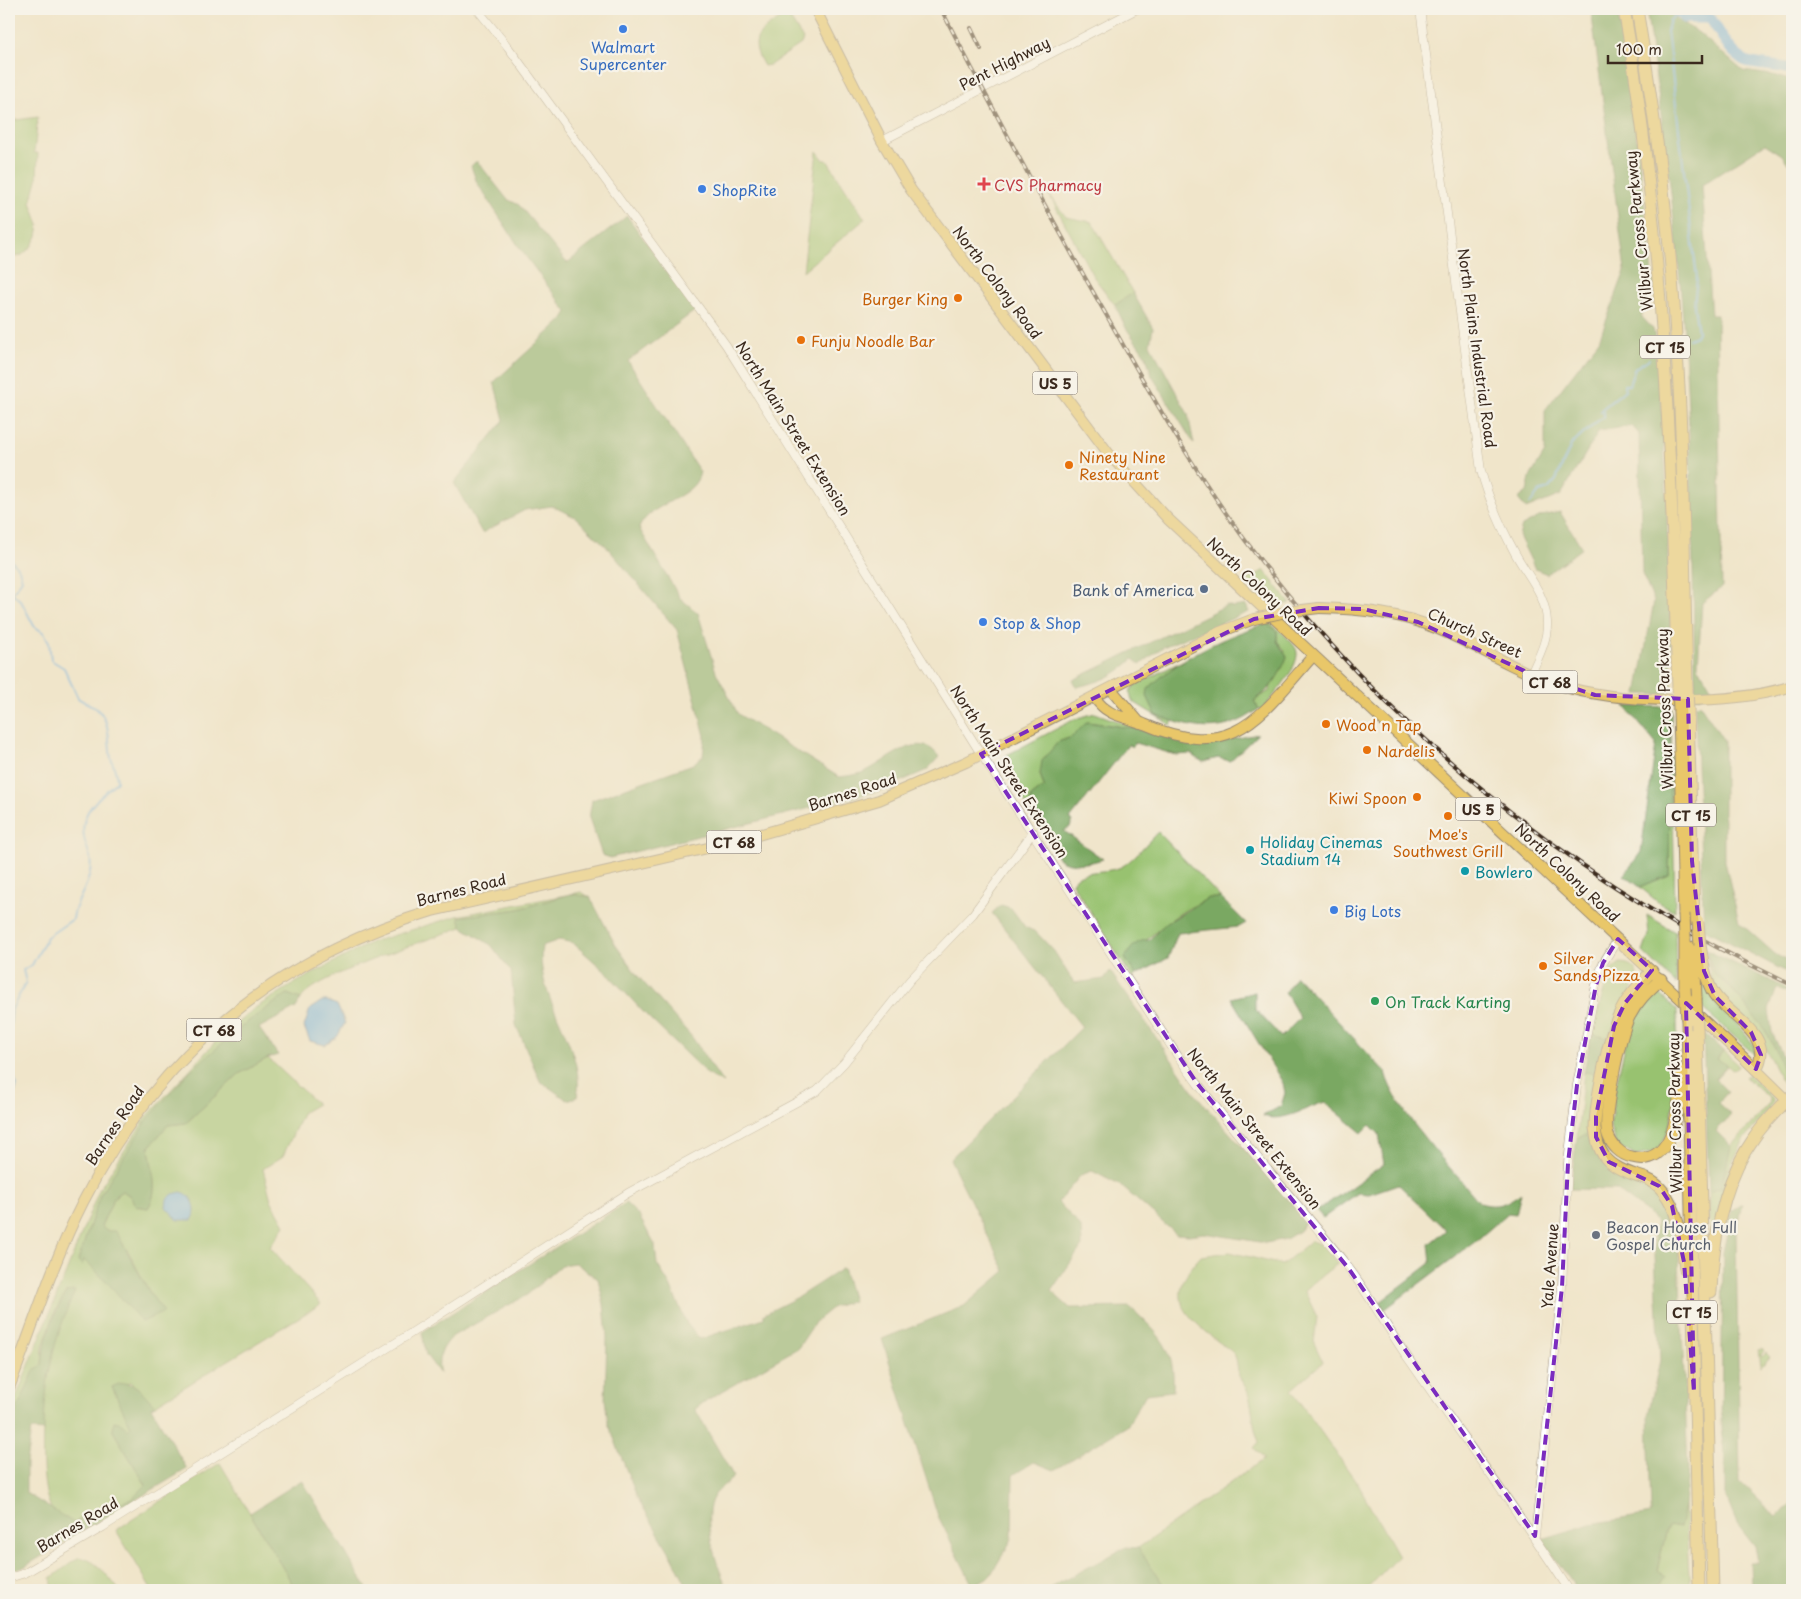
<svg xmlns="http://www.w3.org/2000/svg" width="1801" height="1599" font-family="'Playpen Sans',sans-serif">
  <rect width="100%" height="100%" fill="#f7f3e8"/>
  <filter id="ink" filterUnits="userSpaceOnUse"><feTurbulence type="fractalNoise" baseFrequency=".02" numOctaves="2"/><feDisplacementMap in="SourceGraphic" scale="10" xChannelSelector="R" yChannelSelector="G"/><feConvolveMatrix kernelMatrix="1 2 1 2 8 2 1 2 1" color-interpolation-filters="sRGB"/></filter>
  <filter id="wash" filterUnits="userSpaceOnUse"><feTurbulence type="fractalNoise" baseFrequency=".0096" numOctaves="4" result="noise"/><feDisplacementMap in="SourceGraphic" scale="20" xChannelSelector="R" yChannelSelector="G"/><feGaussianBlur stdDeviation="1.12" result="paint"/><feColorMatrix in="noise" values="0 0 0 0 0 0 0 0 0 0 0 0 0 0 0 0 0 1.4 0 .05"/><feComposite in="paint" operator="in"/></filter>
  <g filter="url(#wash)">
    <rect width="100%" height="100%" fill="#f0e5cb"/>
    <path fill="#98c26f" stroke="#6a7646" d="M787,14l16,25 -2,5 -31,21 -6,1c-19,-31 -1,-35 23,-52z
      M38,117l-4,36h4l-1,27 -6,22 8,23 -2,11 -6,11 -9,8 -13,3v-137z
      M817,151l7,9h3l38,59 -62,52z
      M1049,194l17,23 26,5 41,71 -18,12 -22,-29z
      M1264,570l26,33 -17,4 -26,-26z
      M1267,623h4c7,7 20,16 25,26 7,15 -24,48 -33,60h-4l-5,-8 15,-10 16,-40 -8,-10v-10z
      M1188,658l-15,9 -17,48 17,6 -2,4 -39,-24 -2,-9 4,-6z
      M1671,707l4,204 -16,-8 -19,-16 29,-12z
      M1095,713l44,16 -52,-7 -15,15 -14,5 -18,32 4,13 -13,10 -1,13 -27,-41 -2,-6 6,-8 68,-36z
      M1158,832l63,66c-36,2 -69,39 -96,60l11,17 -4,2 -60,-94c7,-15 34,-9 49,-16 11,-5 27,-26 37,-35z
      M581,892l9,5 -19,-3 -52,15 -59,8 2,10c-30,12 -149,49 -161,72l-14,-5 -187,201 -22,66 5,-3 25,25 55,29 -12,-17 -23,-44 -27,-25 14,-30 7,-5 7,4 7,11 12,2c12,-18 3,-40 1,-61l19,-22 18,-2 53,-49 29,-16 49,46 -14,8 -20,44 -20,13 8,31 14,25 -15,22 51,57 -166,101 -24,-23 -19,5 20,40 -4,3 -13,-9 -2,10 33,54 -14,14 -38,12 -20,12c-6,-3 -15,-7 -20,-11 -19,-19 -10,-125 -4,-151 5,-24 15,-47 24,-69h-8l-11,20 -12,35 -1,19 -33,61v-12l90,-225 47,-73 72,-78 37,-31 42,-26 75,-40 85,-26z
      M1647,915l28,17 1,52 -33,-32 6,-17z
      M1706,950l5,20 24,23 30,37 11,20 11,28 5,4v11c-17,-16 -17,-30 -30,-49 -27,-39 -51,-38 -56,-94z
      M1620,963c11,0 20,6 16,18l-28,57 -17,-4 19,-63z
      M1702,981l52,64 1,10 -53,-47z
      M1660,994l17,16c0,31 4,122 -22,141 -4,3 -13,3 -19,5l-20,-11 -6,-18 5,-38 14,-60 8,-16 11,-16z
      M1723,1051l15,13v4l-6,1 -15,-10z
      M1603,1069l-10,63 -16,6 7,-66 9,1z
      M1748,1074l25,25v5l-29,36 -14,27 -19,78 -2,-53 12,-4 10,-42 38,-42 1,-5 -25,-22z
      M1311,1241l15,5 12,17 -34,27 13,27 -3,26 9,19 -32,28 67,94 40,72 -32,34h-146l-3,-3 -7,3h-43l-29,-42 126,-89 -10,-11 5,-6c-7,-16 -5,-32 -11,-49 -2,-6 -6,-11 -9,-17 -2,-6 -1,-15 -5,-22 -4,-5 -13,-10 -18,-14 -36,-29 -50,-45 -15,-84l29,-4 52,13z
      M1761,1349l3,2 -3,4 1,2 4,-4 4,4 -9,10 -2,-17z
      M220,1463l76,127h-144l-36,-60z
      M1685,1506l5,84h-35l8,-9 -6,-10 11,-46 12,2z
      M79,1557c18,3 30,20 40,33h-66l-2,-12z"/>
    <path fill="#7aa862" stroke="#5a6940" d="M1591,9h26l11,59 27,221 -14,27 12,13 6,25 7,127 6,207 -4,7 -31,-1 17,-93 -12,-27 -3,-140 -7,-8 -33,5 -38,64 -35,14 -8,-10 9,-7 3,-15 15,-25v-42l54,-70 26,-69z
      M1646,9h28l2,10 23,14 44,38 30,4 19,6v82l-3,2 -7,-10 -17,-11 -63,41 9,130h6l5,272 -20,16 -4,63 16,27 -19,4c-2,-121 -3,-242 -11,-362 -7,-110 -22,-218 -38,-326z
      M475,162h3l29,37 12,6 48,58 60,-47 69,94 -68,51 72,111c-4,27 -50,30 -61,56l41,70 18,15 18,59 22,42 101,63c8,-1 19,-2 27,-6 21,-10 54,-43 73,-14l-12,13 -48,21 -269,67 -8,-3 -13,-37 3,-18 101,-36 10,-8 2,-20 -28,-106 -71,-84 -31,-29 -23,-11 -27,4 -43,23 -28,-50 50,-63 -10,-38 68,-62 5,-8 -46,-62 -44,-67 -6,-17z
      M1133,293l20,35 -3,16 38,70 6,30 -42,-68 -6,-20 -20,-28 -11,-23z
      M1560,512l22,36 -35,26 -12,-5 -16,-33 3,-10 19,-10z
      M1227,605l6,2 13,-2 3,7 -86,35 -23,18 -7,-6c-19,18 -31,22 -56,28l-4,-7z
      M1267,623l10,8v10l10,16c-8,20 -16,32 -33,44l5,8c-36,27 -64,21 -103,6l-9,-19 1,-7c33,-33 76,-52 119,-66z
      M1700,704l24,37v116l15,65 36,32 17,10v11l-88,-46 -9,-211v-13z
      M1625,706l46,1 -2,168 -29,12 -16,-12 17,-23 15,-108z
      M1087,722l52,7 59,17 60,-12 -28,27 -12,-3 -15,4 -12,-8 -15,1 -41,-12 -3,4 -3,-3 -59,75 3,2 -3,6 -6,4 39,28c-13,4 -31,8 -44,0l-29,-49 1,-13 13,-10 -4,-13 2,-13 16,-19 14,-5z
      M571,894l19,3 25,47 22,31 55,62 31,46 -16,-9 -62,-60 -37,-40 -35,-31 -14,-3 -17,6c-1,7 -1,16 0,23 5,41 44,87 35,128l-10,3 -27,-19 -24,-56 -5,-54 -20,-26 -29,-18 -3,-10 60,-8z
      M1208,898h13l25,25 -7,4 -61,6 -10,25 -32,17 -11,-17c6,-10 11,-18 24,-18l16,-16z
      M1001,905l10,3 14,19 11,5 18,19 20,32 30,-4 6,-8 86,124 104,117 6,10 -7,9 -13,8 -20,4 -62,-10 -15,2 -13,-1 -55,-48 -29,-15 -11,4 -23,27 23,25 1,19 -31,45 19,17 60,-1c29,27 46,41 43,84l-27,3 -19,32 -73,44 -20,-8 -21,13 -1,64 -22,37 -17,10 -35,-70 -56,-177 82,-33 41,-35 -55,-112 132,-132 -90,-114z
      M1706,950l76,36 7,7 -12,-5 -8,22 3,22 20,45v5l-8,-8 -8,-24 -11,-20 -34,-42 -17,-14z
      M1296,976l89,96c9,38 69,99 95,131 17,5 26,1 41,-10l-5,21 -8,-1 -32,28 -92,69 -5,-7 52,-40 -2,-19 17,-14 -48,-46 -29,10 -11,-1 -35,25 -6,-7 67,-47 -5,-30 -9,-9 -8,8 -37,-31c-20,6 -42,21 -62,14l18,-10 4,-13 -2,-10 -52,-85 24,-6v17l26,28 19,-19 -15,-26z
      M287,994l14,5 -5,9 -37,20 19,27 -10,3 -29,16 -53,49 -18,2 -19,22c2,21 11,43 -1,61l-12,-2 -7,-11 -7,-4 -7,5 -14,30 5,5h10l35,64 13,17 -22,10 -34,-39 -25,-24 -1,6 -4,-4 22,-66 47,-75 42,-48 58,-50z
      M1703,1032l20,19 -6,7 10,8 -12,13 13,13 -10,11 13,12 -15,16 15,15 -10,42 -12,4z
      M1591,1034l17,4 -5,31 -10,4 -9,-1z
      M1593,1132c3,9 5,22 10,30 13,20 43,15 56,33 13,17 16,43 20,63l9,211 -3,37 -5,21 -12,-2 -11,45 9,6 -11,14h-78l-35,-51 49,-15 60,-10 -3,-99 12,-55 -6,-125 3,-12 -12,-12 -28,-21 -47,-1 7,-51z
      M626,1203l13,13 16,29 2,19 13,21 17,39 13,15 64,-21v-4l34,-17 45,-29 10,33 -20,6 -17,14 -18,27 -91,52 -12,9 39,68c-7,6 -15,11 -20,19 -14,21 3,74 15,94h-40l-16,-32 -36,-61 -29,-74 -3,-23 2,-63 -3,-33 -6,-25 -23,-16 -14,2 -34,30 -74,41c-11,12 -17,22 -13,38l-14,-19 -4,-23z
      M1742,1204l-6,26 4,252 37,35 15,-16v89h-41l-1,-27h8l-3,-16 -18,-23 -12,-29v-37l-4,-28 2,-178 9,-42z
      M75,1291c-22,50 -30,86 -31,140l-13,-1 -5,33v30l48,30 20,-12 38,-12 14,-14 -33,-54 1,-10 8,2 6,7 3,-3 -19,-40c21,-11 28,4 43,18l-4,2 36,62 -163,98 -15,5v-145l26,-58 7,-3c2,-27 11,-50 24,-74z
      M302,1480l66,110h-72l-46,-77z
      M1126,1547l12,1 29,42h-121z"/>
    <path fill="#6fb0e3" stroke="#556d80" d="M322,1001h5l10,4 8,18 -8,14 -12,8 -15,-4 -6,-14 6,-18z
      M181,1192c12,2 18,19 11,28h-14l-12,-13 1,-8 6,-5z"/>
    <g fill="none" stroke-linecap="round" stroke-linejoin="round">
      <path stroke="#6fb0e3" stroke-width="2" d="M1679,12l-9,8 -3,11 30,247 -3,28 4,26 -2,4 -7,3
        M1530,504l9,-12 9,-3 8,-9 15,-35 29,-26 4,-1v-6l-3,-1 1,-2 23,-19 -1,-5h5l6,-17 14,-9
        M9,561l4,1 6,7 3,11 -10,13 9,8 13,25 10,7 5,9 2,18 13,8 14,30c6,5 14,6 20,12 13,12 10,32 13,48 2,9 6,14 6,23 -19,18 -40,31 -32,61 4,12 7,17 5,30 -3,18 -15,29 -17,47l-26,18 -15,28 -9,5 3,12 -14,27 -3,26
        M9,1042c8,15 1,30 8,44l-8,22
        M1790,1590l2,-5"/>
      <path stroke="#6fb0e3" stroke-width="11" d="M1677,9l8,9h25c10,14 20,36 36,43 14,6 32,3 46,9"/>
    </g>
  </g>
  <g filter="url(#ink)">
    <g fill="none" stroke-linecap="round" stroke-linejoin="round">
      <g stroke="#968874" stroke-width="9">
        <path id="minor" d="M477,9l31,38 218,298 255,409 194,298c52,76 117,142 173,215 23,30 40,63 62,94 53,77 109,151 159,229
          M1420,9l61,462c8,29 20,56 34,82 13,24 31,41 32,69 1,18 -9,36 -16,52
          M882,141l255,-132
          M1535,1536l27,-249 6,-124 9,-78 19,-100 7,-22 15,-24
          M9,1578l16,-5 78,-46 302,-190 223,-144 189,-102 27,-28 66,-83 63,-66 60,-82"/>
      </g>
      <g stroke="#968874" stroke-width="12">
        <path id="major" d="M815,9l67,132 29,49 198,264 59,65 577,540 42,41 5,10
          M1319,608c42,1 81,5 119,21 40,17 77,41 117,55 61,20 176,22 237,2
          M1111,689l29,34
          M1095,698c13,19 29,18 49,26 90,39 116,-8 169,-68
          M9,1388c24,-62 44,-127 74,-186 74,-147 192,-244 349,-291l302,-69 145,-42 87,-38 254,-130 34,-13"/>
      </g>
      <g stroke="#968874" stroke-width="13">
        <path id="highway" d="M1624,9c40,225 47,451 54,679
          M1637,9c18,108 33,217 39,327 8,117 8,234 11,352
          M1688,710l6,210
          M1679,711l5,203
          M1685,937v51
          M1700,945c3,17 5,35 14,49 15,23 62,42 42,75
          M1694,947l2,51
          M1652,971c-12,13 -25,26 -32,42 -11,20 -25,91 -25,115 1,10 3,20 9,28 11,14 27,17 43,23 31,13 35,61 38,90
          M1661,979c-13,12 -24,22 -32,38 -9,18 -27,101 -21,118 4,11 13,20 24,22 45,12 47,-57 50,-85
          M1687,1020l12,570
          M1697,1029l16,561
          M1711,1292c2,-52 12,-111 43,-154 9,-14 22,-26 33,-38"/>
      </g>
      <use href="#minor" stroke="#fff" stroke-width="8"/>
      <use href="#major" stroke="#e9c769" stroke-width="10"/>
      <use href="#highway" stroke="#e9c769" stroke-width="11"/>
      <g stroke="#3b2a1e" stroke-width="4">
        <path id="rail" d="M941,9c55,106 111,212 171,316 41,74 83,147 133,215 143,191 331,344 547,445
          M971,28l10,21"/>
      </g>
      <use href="#rail" stroke="#f7f3e8" stroke-width="2" stroke-dasharray="5.5" stroke-linecap="butt"/>
      <g stroke="#968874" stroke-width="12" stroke-linecap="butt">
        <path id="major-bridge" d="M1254,619l32,-7 33,-4"/>
      </g>
      <g stroke="#968874" stroke-width="13" stroke-linecap="butt">
        <path id="highway-bridge" d="M1678,688l1,23
          M1687,688l1,22
          M1684,914l1,23
          M1698,922l2,23
          M1685,988l2,32
          M1696,998l1,31"/>
      </g>
      <use href="#major-bridge" stroke="#e9c769" stroke-width="10"/>
      <use href="#highway-bridge" stroke="#e9c769" stroke-width="11"/>
    </g>
  </g>
  <path d="M0 0H1801V1599H0ZM1319,608l44,1 55,13 113,52 64,21 93,4 4,162 12,110 11,25 36,36 10,23 -5,14 -70,-66 8,389 -10,-130 -12,-56 -13,-20 -50,-24 -13,-25v-21l18,-90 11,-23 27,-33 -34,-31 -15,24 -7,22 -19,100 -9,78 -6,124 -27,249 -186,-267 -153,-187 -215,-328 273,-135z" fill="#f0e5cb" fill-opacity=".55" fill-rule="evenodd"/>
  <path fill="none" stroke="#7b2cbf" stroke-width="4" stroke-dasharray="10 6" stroke-linejoin="round" d="M1319,608l44,1 55,13 113,52 64,21 93,4 4,162 12,110 11,25 36,36 10,23 -5,14 -70,-66 8,389 -10,-130 -12,-56 -13,-20 -50,-24 -13,-25v-21l18,-90 11,-23 27,-33 -34,-31 -15,24 -7,22 -19,100 -9,78 -6,124 -27,249 -186,-267 -153,-187 -215,-328 273,-135z"/>
  <g fill="#3f7fe0" stroke="#f7f3e8" stroke-width="2">
    <circle cx="623" cy="29" r="5"/>
    <circle cx="702" cy="189" r="5"/>
    <circle cx="983" cy="622" r="5"/>
    <circle cx="1334" cy="910" r="5"/>
  </g>
  <path fill="#e0444e" stroke="#f7f3e8" stroke-width="2" d="M981.5 176.5h5v5h5v5h-5v5h-5v-5h-5v-5h5z"/>
  <g fill="#e8710a" stroke="#f7f3e8" stroke-width="2">
    <circle cx="958" cy="298" r="5"/>
    <circle cx="801" cy="340" r="5"/>
    <circle cx="1069" cy="465" r="5"/>
    <circle cx="1326" cy="724" r="5"/>
    <circle cx="1367" cy="750" r="5"/>
    <circle cx="1417" cy="797" r="5"/>
    <circle cx="1448" cy="816" r="5"/>
    <circle cx="1543" cy="966" r="5"/>
  </g>
  <circle fill="#5c6f8a" stroke="#f7f3e8" stroke-width="2" cx="1204" cy="589" r="5"/>
  <g fill="#0f9aa8" stroke="#f7f3e8" stroke-width="2">
    <circle cx="1250" cy="850" r="5"/>
    <circle cx="1465" cy="871" r="5"/>
  </g>
  <circle fill="#2e9e5b" stroke="#f7f3e8" stroke-width="2" cx="1375" cy="1001" r="5"/>
  <circle fill="#6b7280" stroke="#f7f3e8" stroke-width="2" cx="1596" cy="1235" r="5"/>
  <g text-anchor="middle" dominant-baseline="central" stroke-width="4.5" stroke-linejoin="round" paint-order="stroke">
    <g fill="#f7f3e8" stroke="#73665b" stroke-width="1">
      <rect x="1640" y="335.5" width="50" height="23" rx="4"/>
      <rect x="1032.5" y="371.5" width="45" height="23" rx="4"/>
      <rect x="1522.5" y="670.5" width="55" height="23" rx="4"/>
      <rect x="1455.5" y="797.5" width="45" height="23" rx="4"/>
      <rect x="1666" y="803.5" width="50" height="23" rx="4"/>
      <rect x="706.5" y="830.5" width="55" height="23" rx="4"/>
      <rect x="186.5" y="1018.5" width="55" height="23" rx="4"/>
      <rect x="1667" y="1300.5" width="50" height="23" rx="4"/>
    </g>
    <g font-size="14" font-weight="bold" fill="#3b2a1e">
      <text x="1665" y="347">CT 15</text>
      <text x="1055" y="383">US 5</text>
      <text x="1550" y="682">CT 68</text>
      <text x="1478" y="809">US 5</text>
      <text x="1691" y="815">CT 15</text>
      <text x="734" y="842">CT 68</text>
      <text x="214" y="1030">CT 68</text>
      <text x="1692" y="1312">CT 15</text>
    </g>
    <g font-size="15" fill="#366cbe" stroke="#f7f3e8" text-anchor="start">
      <text x="623" y="46" text-anchor="middle">Walmart<tspan x="623" dy="17">Supercenter</tspan></text>
      <text x="712" y="189">ShopRite</text>
      <text x="993" y="622">Stop &amp; Shop</text>
      <text x="1344" y="910">Big Lots</text>
    </g>
    <g font-size="15" fill="#3b2a1e" stroke="#f7f3e8">
      <text transform="translate(1004 63) rotate(-27)">Pent Highway</text>
      <text transform="translate(1638 231) rotate(-96)">Wilbur Cross Parkway</text>
      <text transform="translate(998 282) rotate(53)">North Colony Road</text>
      <text transform="translate(1478 348) rotate(82)">North Plains Industrial Road</text>
      <text transform="translate(794 428) rotate(58)">North Main Street Extension</text>
      <text transform="translate(1260 586) rotate(43)">North Colony Road</text>
      <text transform="translate(1475 632) rotate(24)">Church Street</text>
      <text transform="translate(1664 709) rotate(-92)">Wilbur Cross Parkway</text>
      <text transform="translate(1010 771) rotate(57)">North Main Street Extension</text>
      <text transform="translate(852 791) rotate(-18)">Barnes Road</text>
      <text transform="translate(1568 872) rotate(43)">North Colony Road</text>
      <text transform="translate(461 889) rotate(-14)">Barnes Road</text>
      <text transform="translate(1674 1113) rotate(-91)">Wilbur Cross Parkway</text>
      <text transform="translate(114 1125) rotate(-56)">Barnes Road</text>
      <text transform="translate(1255 1128) rotate(51)">North Main Street Extension</text>
      <text transform="translate(1549 1266) rotate(-86)">Yale Avenue</text>
      <text transform="translate(77 1524) rotate(-31)">Barnes Road</text>
    </g>
    <g font-size="15" fill="#be3a42" stroke="#f7f3e8" text-anchor="start">
      <text x="994" y="184">CVS Pharmacy</text>
    </g>
    <g font-size="15" fill="#c56008" stroke="#f7f3e8" text-anchor="start">
      <text x="948" y="298" text-anchor="end">Burger King</text>
      <text x="811" y="340">Funju Noodle Bar</text>
      <text x="1079" y="456">Ninety Nine<tspan x="1079" dy="17">Restaurant</tspan></text>
      <text x="1336" y="724">Wood n Tap</text>
      <text x="1377" y="750">Nardelis</text>
      <text x="1407" y="797" text-anchor="end">Kiwi Spoon</text>
      <text x="1448" y="833" text-anchor="middle">Moe's<tspan x="1448" dy="17">Southwest Grill</tspan></text>
      <text x="1553" y="957">Silver<tspan x="1553" dy="17">Sands Pizza</tspan></text>
    </g>
    <g font-size="15" fill="#4e5e75" stroke="#f7f3e8" text-anchor="end">
      <text x="1194" y="589">Bank of America</text>
    </g>
    <g font-size="15" fill="#0d838f" stroke="#f7f3e8" text-anchor="start">
      <text x="1260" y="841">Holiday Cinemas<tspan x="1260" dy="17">Stadium 14</tspan></text>
      <text x="1475" y="871">Bowlero</text>
    </g>
    <g font-size="15" fill="#27864d" stroke="#f7f3e8" text-anchor="start">
      <text x="1385" y="1001">On Track Karting</text>
    </g>
    <g font-size="15" fill="#5b616d" stroke="#f7f3e8" text-anchor="start">
      <text x="1606" y="1226">Beacon House Full<tspan x="1606" dy="17">Gospel Church</tspan></text>
    </g>
  </g>
  <rect width="1801" height="1599" fill="none" stroke="#f7f3e8" stroke-width="30"/>
  <path d="M1608 55v8h94v-8" fill="none" stroke="#3b2a1e" stroke-width="2.5"/>
  <text x="1616" y="55" font-size="15" fill="#3b2a1e" stroke="#f7f3e8" stroke-width="4" paint-order="stroke">100 m</text>
</svg>
